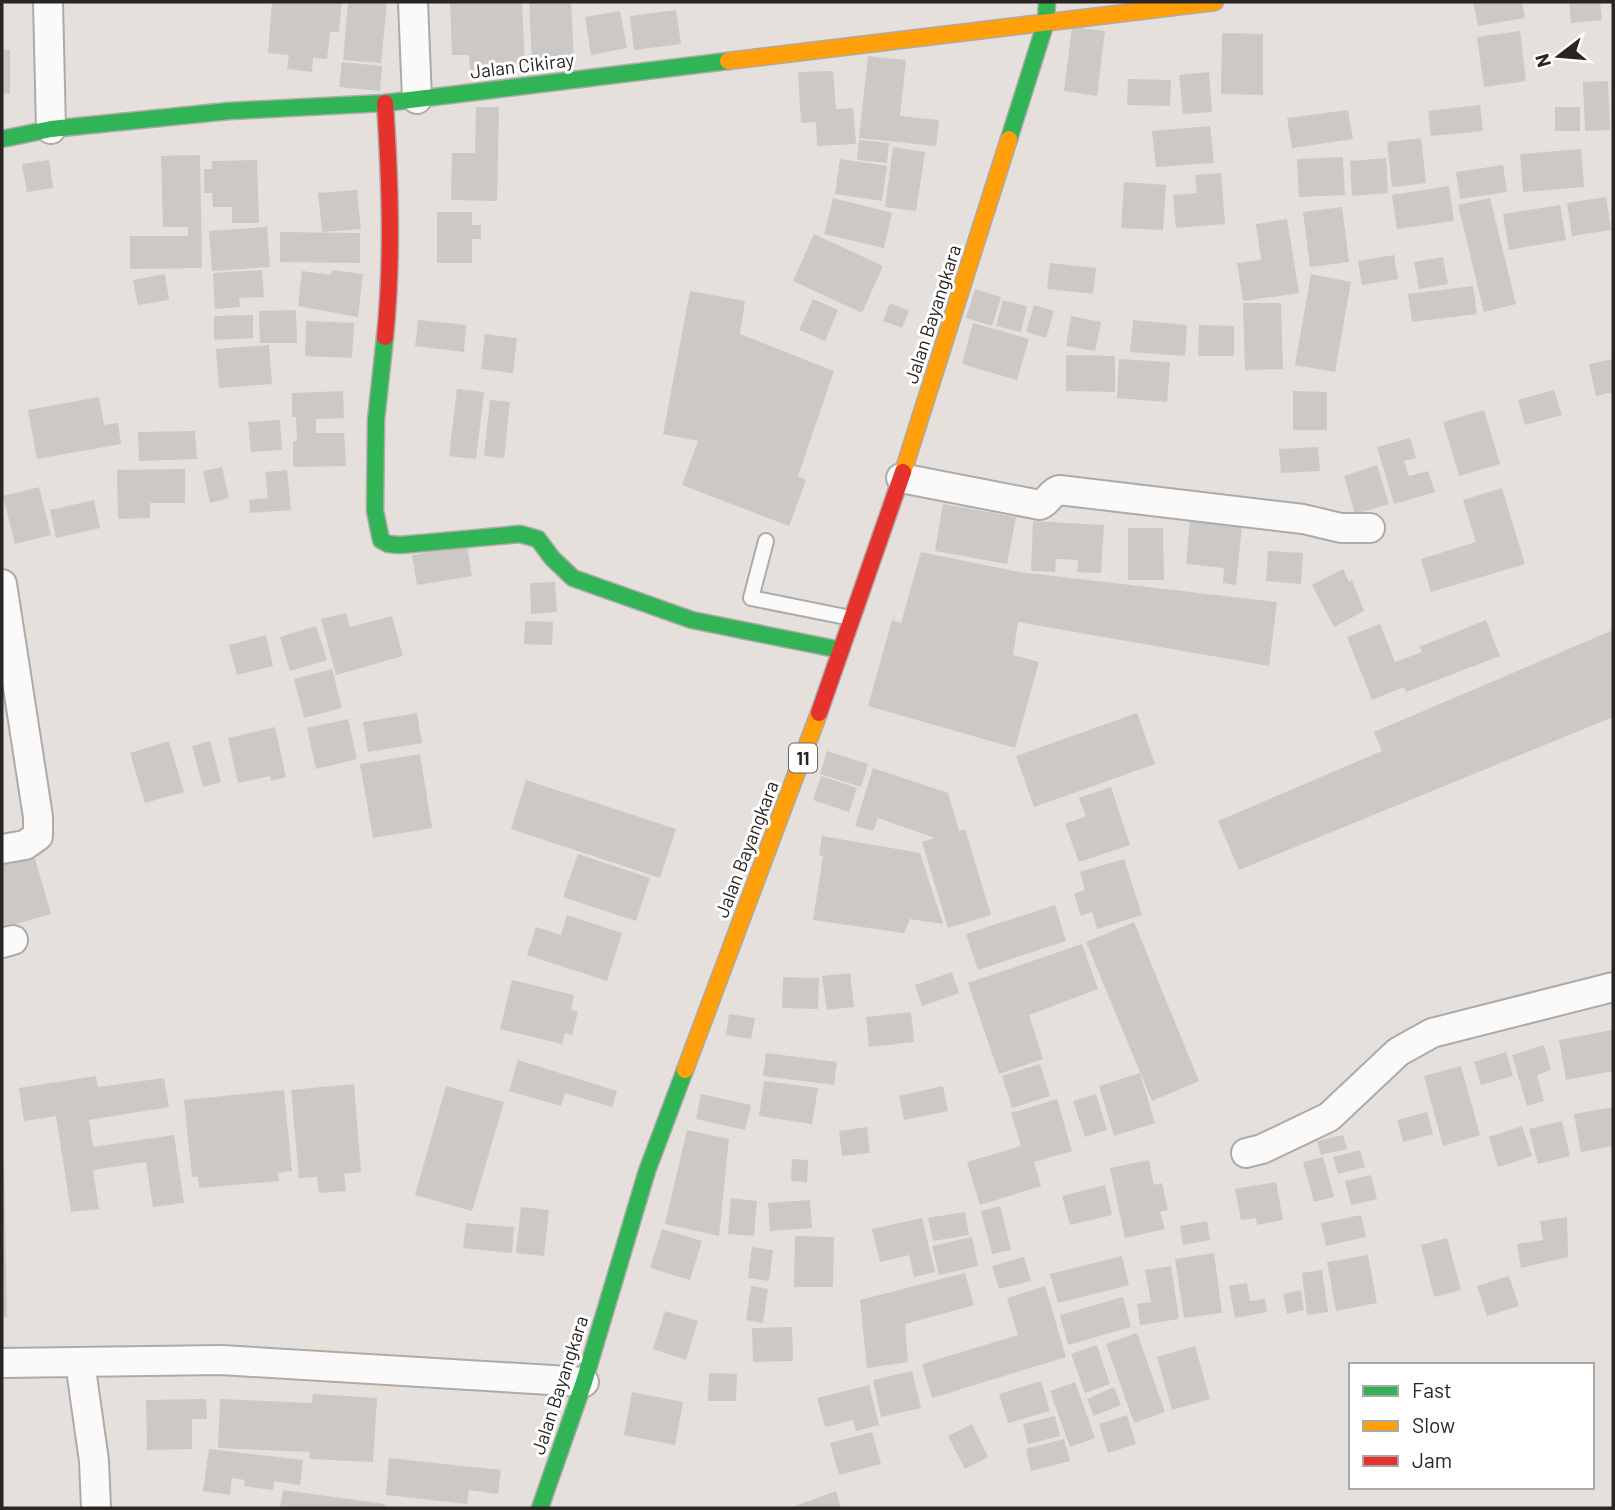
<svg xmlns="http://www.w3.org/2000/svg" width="1615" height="1510" font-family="Barlow,sans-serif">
  <rect width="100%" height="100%" fill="#e5e0dc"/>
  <path fill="#ccc8c5" d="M272,2h70l-3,30h-9l-3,27 -14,-1 -1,14 -25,-3 2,-14 -21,-2z
    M348,2h39l-6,61 -38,-3z
    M450,2h72l3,67 -55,2 -1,-16h-17z
    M529,2h42l3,61 -42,2z
    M1473,2h49l3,16 -47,8z
    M1569,2h31l2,18 -31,3z
    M676,10l5,34 -47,6 -4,-34z
    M620,11l7,37 -36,7 -6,-38z
    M1072,27l33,4 -8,65 -33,-5z
    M1520,31l6,50 -42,6 -7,-50z
    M1222,33l41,1v61l-42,-1z
    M2,50h8v44l-8,-1z
    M868,56l38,4 -6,56 39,4 -3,26 -77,-8z
    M342,62l40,4 -2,25 -41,-4z
    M833,71l3,38 17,-1 3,36 -39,2 -1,-24 -15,1 -3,-51z
    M1209,72l3,40 -29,2 -4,-39z
    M1128,79l43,1 -1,26 -43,-1z
    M1608,81l2,49 -25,1 -2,-49z
    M1480,105l3,26 -52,5 -3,-25z
    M476,107h23l-2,94 -46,-1 1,-47h23z
    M1555,107h25v24h-25z
    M1348,110l5,29 -61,9 -5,-30z
    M1210,126l4,37 -58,4 -4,-36z
    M1421,138l5,45 -34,4 -5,-45z
    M859,140l30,3 -2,20 -30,-3z
    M893,147l32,5 -9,59 -31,-4z
    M1581,149l3,38 -61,5 -3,-38z
    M200,155l2,113 -72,1v-33h58v-9h-25l-2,-71z
    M1343,157l2,38 -46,2 -2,-38z
    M1386,158l2,35 -36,3 -2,-35z
    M840,159l47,7 -5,35 -47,-7z
    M49,160l4,28 -26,4 -5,-28z
    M257,160l2,63h-27v-16h-19l-1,-14h-8v-24h8v-8z
    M1503,165l4,27 -47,7 -4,-27z
    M1221,173l4,51 -49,4 -3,-33 24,-2 -2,-18z
    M1124,182l42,3 -3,45 -42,-2z
    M1449,186l5,35 -57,8 -5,-34z
    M357,190l4,39 -39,3 -4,-39z
    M1606,197l5,33 -39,6 -5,-33z
    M833,198l59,15 -8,35 -60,-14z
    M1490,198l26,106 -32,8 -26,-107z
    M1560,205l6,35 -57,10 -6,-36z
    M1342,207l7,55 -39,5 -7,-55z
    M437,212h35v13h9v14h-9v24h-35z
    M1287,219l12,74 -56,8 -6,-38 24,-3 -5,-36z
    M267,227l3,40 -58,4 -3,-40z
    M280,232l80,1v30l-80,-1z
    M814,234l69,32 -21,47 -69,-32z
    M1394,255l4,24 -36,6 -4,-24z
    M1443,257l5,27 -29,5 -5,-27z
    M1050,263l46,5 -3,26 -46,-5z
    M262,270l2,27 -25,1 1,9 -25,2 -2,-36z
    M332,270l31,4 -5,43 -60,-11 4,-35 29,4z
    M165,274l4,26 -31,5 -5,-25z
    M1311,274l40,8 -16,90 -40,-7z
    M1473,286l4,28 -65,8 -4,-28z
    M975,289l26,8 -9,29 -26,-8z
    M690,291l55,10 -5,33 94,37 -36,105 8,4 -17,46 -107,-41 16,-44 -35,-7z
    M813,299l25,11 -13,31 -26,-11z
    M1003,300l24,6 -6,26 -25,-6z
    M890,303l19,8 -7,17 -19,-7z
    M1243,303h38l2,66 -38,1z
    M1034,305l20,6 -8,27 -20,-6z
    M296,310l1,33h-37l-1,-32z
    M253,315v23l-39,2v-24z
    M1071,316l30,6 -6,29 -29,-5z
    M418,320l48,5 -2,27 -49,-6z
    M1133,320l54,5 -2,31 -55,-4z
    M306,321l48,2 -2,35 -47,-2z
    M973,323l56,16 -12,41 -55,-16z
    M1199,325l35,1v30h-36z
    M485,334l32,4 -4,35 -32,-4z
    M269,345l3,39 -53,4 -3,-39z
    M1066,355l49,1v36l-49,-1z
    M1119,359l51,3 -3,40 -50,-4z
    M1613,359v33l-17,4 -7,-32z
    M457,389l27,3 -8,67 -27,-3z
    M1554,390l8,25 -37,10 -7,-25z
    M343,391l1,27 -28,1v14h28l2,33 -53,1v-25l4,-1 -1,-24h-4v-24z
    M1293,391l34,1v38h-34z
    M99,397l5,28 14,-2 3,21 -84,15 -9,-49z
    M490,400l20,2 -6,56 -20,-2z
    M1484,410l16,54 -41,12 -16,-54z
    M280,420l2,30 -31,2 -3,-30z
    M195,431l2,28 -58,2 -1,-29z
    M1410,438l6,20 -12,3 5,15 19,-5 7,21 -41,12 -17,-57z
    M1318,447l2,24 -39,2 -2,-24z
    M1377,465l12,39 -34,10 -11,-38z
    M222,467l7,31 -19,5 -7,-32z
    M185,469v34h-35v15l-32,1 -1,-49z
    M287,470l4,40 -41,3 -1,-13 19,-2 -3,-26z
    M39,487l12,48 -36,9 -12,-48z
    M1502,488l23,76 -94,28 -10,-33 55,-17 -13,-42z
    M94,500l6,28 -44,10 -6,-28z
    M943,504l73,13 -9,47 -72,-13z
    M1190,520l52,6 -6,59 -13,-2 1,-15 -38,-4z
    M1033,521l71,4 -3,48 -24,-1 1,-12 -22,-1 -1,13 -24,-1z
    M1128,528h35l1,52h-36z
    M467,546l5,30 -55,9 -5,-30z
    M1268,551l35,2 -2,31 -35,-3z
    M921,552l98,20 258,30 -8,64 -251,-44 -5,33 26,7 -24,86 -147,-42 24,-86 9,3z
    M1343,569l6,13 3,-2 12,31 -30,16 -22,-42z
    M555,582l2,30 -26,2 -1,-31z
    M346,613l4,14 42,-11 11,40 -67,19 -15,-56z
    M1486,620l14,36 -94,36 -2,-5 -32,13 -25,-63 33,-13 15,38 27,-10 -3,-5z
    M525,621l28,1 -1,23 -28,-1z
    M316,626l11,34 -37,11 -10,-34z
    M1613,630v87l-374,153 -21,-49 164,-70 -8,-19z
    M266,635l7,31 -36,9 -8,-30z
    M332,669l10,39 -38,10 -10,-39z
    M417,713l5,30 -54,9 -5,-30z
    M1137,713l18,51 -121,43 -18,-51z
    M348,719l9,40 -41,10 -9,-41z
    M275,727l11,50 -15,4 -1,-5 -32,7 -10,-45z
    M169,741l15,51 -39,11 -15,-50z
    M210,741l11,41 -18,5 -11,-41z
    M827,751l41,13 -7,23 -41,-13z
    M420,754l12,74 -59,10 -13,-74z
    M873,768l75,25 11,38 6,-2 26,86 -43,13 -26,-86 13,-4 -57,-20 -5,13 -18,-5z
    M821,776l36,12 -8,24 -36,-12z
    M526,780l150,49 -16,49 -149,-49z
    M1111,787l19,58 -51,17 -14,-38 21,-8 -7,-18z
    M822,836l98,17 23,71 -33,-5 -6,14 -91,-13 10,-64 -4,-1z
    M578,854l72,24 -14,43 -73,-24z
    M34,855l17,59 -49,14v-63z
    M1124,859l18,56 -45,14 -5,-17 -11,4 -7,-22 11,-4 -5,-18z
    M1055,905l11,36 -88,29 -12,-36z
    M567,915l55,18 -15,48 -80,-26 9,-28 25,8z
    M1134,922l65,159 -47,20 -66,-159z
    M1082,944l16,45 -69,26 14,44 -44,15 -31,-91z
    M952,972l7,21 -37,13 -7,-21z
    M850,973l4,34 -27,3 -5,-34z
    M783,977l36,1 -1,31 -36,-1z
    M512,980l62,15 -3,15 7,2 -6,23 -7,-2 -3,11 -62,-15z
    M911,1012l3,30 -45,5 -3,-30z
    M729,1014l26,4 -4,21 -25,-4z
    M1612,1030l1,41 -47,9 -7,-40z
    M1544,1045l7,25 -14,5 7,26 -17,5 -15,-51z
    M1506,1052l7,24 -32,9 -7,-23z
    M766,1053l71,9 -3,23 -71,-9z
    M518,1060l99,31 -5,16 -47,-14 -4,13 -52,-15z
    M1040,1064l10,32 -38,12 -10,-32z
    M1461,1066l19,69 -37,11 -19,-70z
    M1140,1073l15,50 -41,13 -15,-50z
    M96,1076l2,11 66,-9 5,29 -80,13 4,27 81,-12 10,68 -31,4 -7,-45 -53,8 6,39 -28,3 -15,-96 -32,5 -5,-33z
    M764,1081l54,7 -6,36 -53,-8z
    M354,1084l7,88 -17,2 2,17 -27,2 -2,-16 -18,1 -8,-88z
    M446,1086l58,16 -32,109 -57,-16z
    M943,1086l5,25 -44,9 -5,-24z
    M284,1090l8,81 -14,2 1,8 -80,7 -1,-11h-6l-8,-77z
    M701,1094l50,11 -6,25 -49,-11z
    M1096,1094l11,36 -22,7 -12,-36z
    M1057,1099l15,52 -38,11 7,24 -61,19 -13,-43 54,-16 -10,-33z
    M1613,1107v39l-32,6 -7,-38z
    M1427,1112l6,22 -30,8 -6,-22z
    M1562,1121l8,35 -32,8 -9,-35z
    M1522,1126l10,30 -34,11 -9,-30z
    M867,1127l3,26 -28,3 -3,-25z
    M687,1130l42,9 -10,97 -54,-12z
    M1343,1135l4,14 -26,6 -4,-14z
    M1360,1150l5,17 -27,7 -5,-17z
    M1323,1157l11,40 -20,5 -11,-40z
    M2,1158h2l3,159h-5z
    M792,1159l16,1 -1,22 -16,-1z
    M1149,1160l5,25 8,-2 6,27 -8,2 5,17 -40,9 -15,-70z
    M1371,1175l6,24 -26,6 -6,-24z
    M1276,1182l7,38 -26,5 -1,-7 -15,2 -6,-31z
    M1105,1185l7,30 -42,10 -8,-29z
    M731,1198l26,3 -3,35 -26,-2z
    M810,1200l2,28 -42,3 -2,-28z
    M1000,1206l11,44 -19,4 -11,-43z
    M521,1207l28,3 -5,46 -28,-3z
    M965,1212l4,23 -36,6 -5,-23z
    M1361,1215l5,22 -40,9 -5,-23z
    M1567,1217l1,40 -47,11 -4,-24 26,-4 -3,-19z
    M922,1218l13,54 -21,5 -5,-22 -29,7 -8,-33z
    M1207,1221l3,19 -27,5 -3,-19z
    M466,1223l48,4 -2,26 -49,-5z
    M662,1229l40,12 -12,39 -40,-12z
    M795,1236l39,1 -1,50h-39z
    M972,1237l6,29 -39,9 -7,-29z
    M1447,1238l14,52 -27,7 -13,-52z
    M752,1247l21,3 -4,31 -21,-3z
    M1214,1253l8,60 -38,5 -9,-59z
    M1368,1255l9,48 -41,8 -9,-49z
    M1122,1256l7,29 -71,18 -8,-29z
    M1024,1257l7,24 -32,8 -7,-23z
    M1171,1266l8,53 -39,6 -3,-21 14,-2 -6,-32z
    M1322,1270l6,42 -21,3 -5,-42z
    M965,1273l9,32 -69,19 3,38 -41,6 -7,-68z
    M1509,1276l10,30 -32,10 -10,-30z
    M1247,1283l3,18 15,-2 2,13 -32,6 -6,-32z
    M751,1286l17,3 -5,34 -17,-3z
    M1045,1286l21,71 -134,41 -10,-34 96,-29 -11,-37z
    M1301,1290l3,20 -17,4 -4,-20z
    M1123,1297l8,30 -63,18 -8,-30z
    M665,1311l33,10 -12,39 -33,-11z
    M792,1327l1,34 -40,1 -1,-34z
    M1137,1333l28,79 -31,11 -28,-79z
    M1097,1345l13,39 -25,9 -14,-39z
    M1195,1346l15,53 -38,11 -15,-53z
    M912,1371l9,37 -40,9 -8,-37z
    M709,1373l28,1 -1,27h-28z
    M1041,1381l9,30 -42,12 -9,-29z
    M1075,1382l20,56 -25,9 -20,-56z
    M869,1385l10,40 -23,6 -3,-11 -28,7 -8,-29z
    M1114,1387l7,18 -27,11 -7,-17z
    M632,1392l51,10 -8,43 -51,-10z
    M313,1394l64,4 -4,64 -64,-3 1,-7 -92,-4 2,-49 92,4z
    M206,1399l1,20h-15v30l-45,1 -1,-50z
    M1127,1415l9,29 -28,9 -9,-29z
    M1055,1416l5,20 -32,8 -5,-20z
    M972,1424l16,33 -23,12 -17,-33z
    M872,1432l9,32 -42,11 -9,-32z
    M1064,1439l6,22 -39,10 -5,-22z
    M209,1449l94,11 -3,25 -26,-4 -1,9 -29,-4 1,-6 -13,-2 -2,17 -27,-4z
    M389,1458l112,12 -3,24 -29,-4 -2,14 -81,-9z
    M283,1490l102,14 -1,4h-104z
    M836,1491l5,17h-45l-1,-2z"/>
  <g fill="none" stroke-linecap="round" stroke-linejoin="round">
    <g stroke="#aeaaa7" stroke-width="18">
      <path id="lane" d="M766,541l-15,57 100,20"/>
    </g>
    <g stroke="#aeaaa7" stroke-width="32">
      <path id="street" d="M48,2l3,127
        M413,2l4,97
        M901,478l139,27c9,-4 10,-12 19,-15l244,29 38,9h29
        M2,584l36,233v19l-13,9 -23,4
        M2,943l11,-3
        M1246,1153l16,-4 67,-32 69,-65 34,-19 181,-46
        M80,1362l14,99 2,47
        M2,1363l219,-3 363,22"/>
    </g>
    <g stroke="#aeaaa7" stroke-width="19">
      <path id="fast" d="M2,139l49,-10 178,-18 156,-8 343,-42
        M1009,139l37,-117 1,-20
        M385,337l-9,83 -1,91 6,29 7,4 12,1 120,-11 18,5 14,19 21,20 119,42 149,30
        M540,1508l44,-126 63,-211 38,-101"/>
    </g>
    <g stroke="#aeaaa7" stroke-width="19">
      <path id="slow" d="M728,61l487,-59
        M903,472l106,-333
        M685,1070l134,-357"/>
    </g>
    <g stroke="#aeaaa7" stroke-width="19">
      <path id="jam" d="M385,337c8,-78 5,-156 0,-234
        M819,713l84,-241"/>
    </g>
    <use href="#lane" stroke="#fbfafa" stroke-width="14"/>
    <use href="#street" stroke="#fbfafa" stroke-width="28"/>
    <use href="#fast" stroke="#30b455" stroke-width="16"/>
    <use href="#slow" stroke="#ff9f0a" stroke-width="16"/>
    <use href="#jam" stroke="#e5322d" stroke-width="16"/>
  </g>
  <g text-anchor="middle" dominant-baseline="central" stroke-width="6" stroke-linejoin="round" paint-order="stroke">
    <rect fill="#fff" stroke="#686664" stroke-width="2" x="789" y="743.5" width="28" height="29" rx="5"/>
    <g font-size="18" font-weight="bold" fill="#282522">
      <text x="803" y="758">11</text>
    </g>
    <g font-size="19" fill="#282522" stroke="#fff">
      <text transform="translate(522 65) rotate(-7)">Jalan Cikiray</text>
      <text transform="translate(932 314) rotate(-72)">Jalan Bayangkara</text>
      <text transform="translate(746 849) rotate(-69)">Jalan Bayangkara</text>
      <text transform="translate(559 1385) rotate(-72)">Jalan Bayangkara</text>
    </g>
  </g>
  <rect width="1615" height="1510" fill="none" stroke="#282522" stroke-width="7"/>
  <rect x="1349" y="1363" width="245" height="126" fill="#ffffff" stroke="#a9a8a7" stroke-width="2"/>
  <rect x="1363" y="1386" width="35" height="10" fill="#30b455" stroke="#a9a8a7" stroke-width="2"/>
  <text x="1412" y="1398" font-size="21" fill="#282522">Fast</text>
  <rect x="1363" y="1421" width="35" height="10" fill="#ff9f0a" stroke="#a9a8a7" stroke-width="2"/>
  <text x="1412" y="1433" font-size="21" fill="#282522">Slow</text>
  <rect x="1363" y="1456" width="35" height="10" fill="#e5322d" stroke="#a9a8a7" stroke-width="2"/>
  <text x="1412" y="1468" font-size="21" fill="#282522">Jam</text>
  <g transform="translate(1559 56) rotate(254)" stroke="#ffffff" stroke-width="5" paint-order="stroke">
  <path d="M0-5L12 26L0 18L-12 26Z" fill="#282522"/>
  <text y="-10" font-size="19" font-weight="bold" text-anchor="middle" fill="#282522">N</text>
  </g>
</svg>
